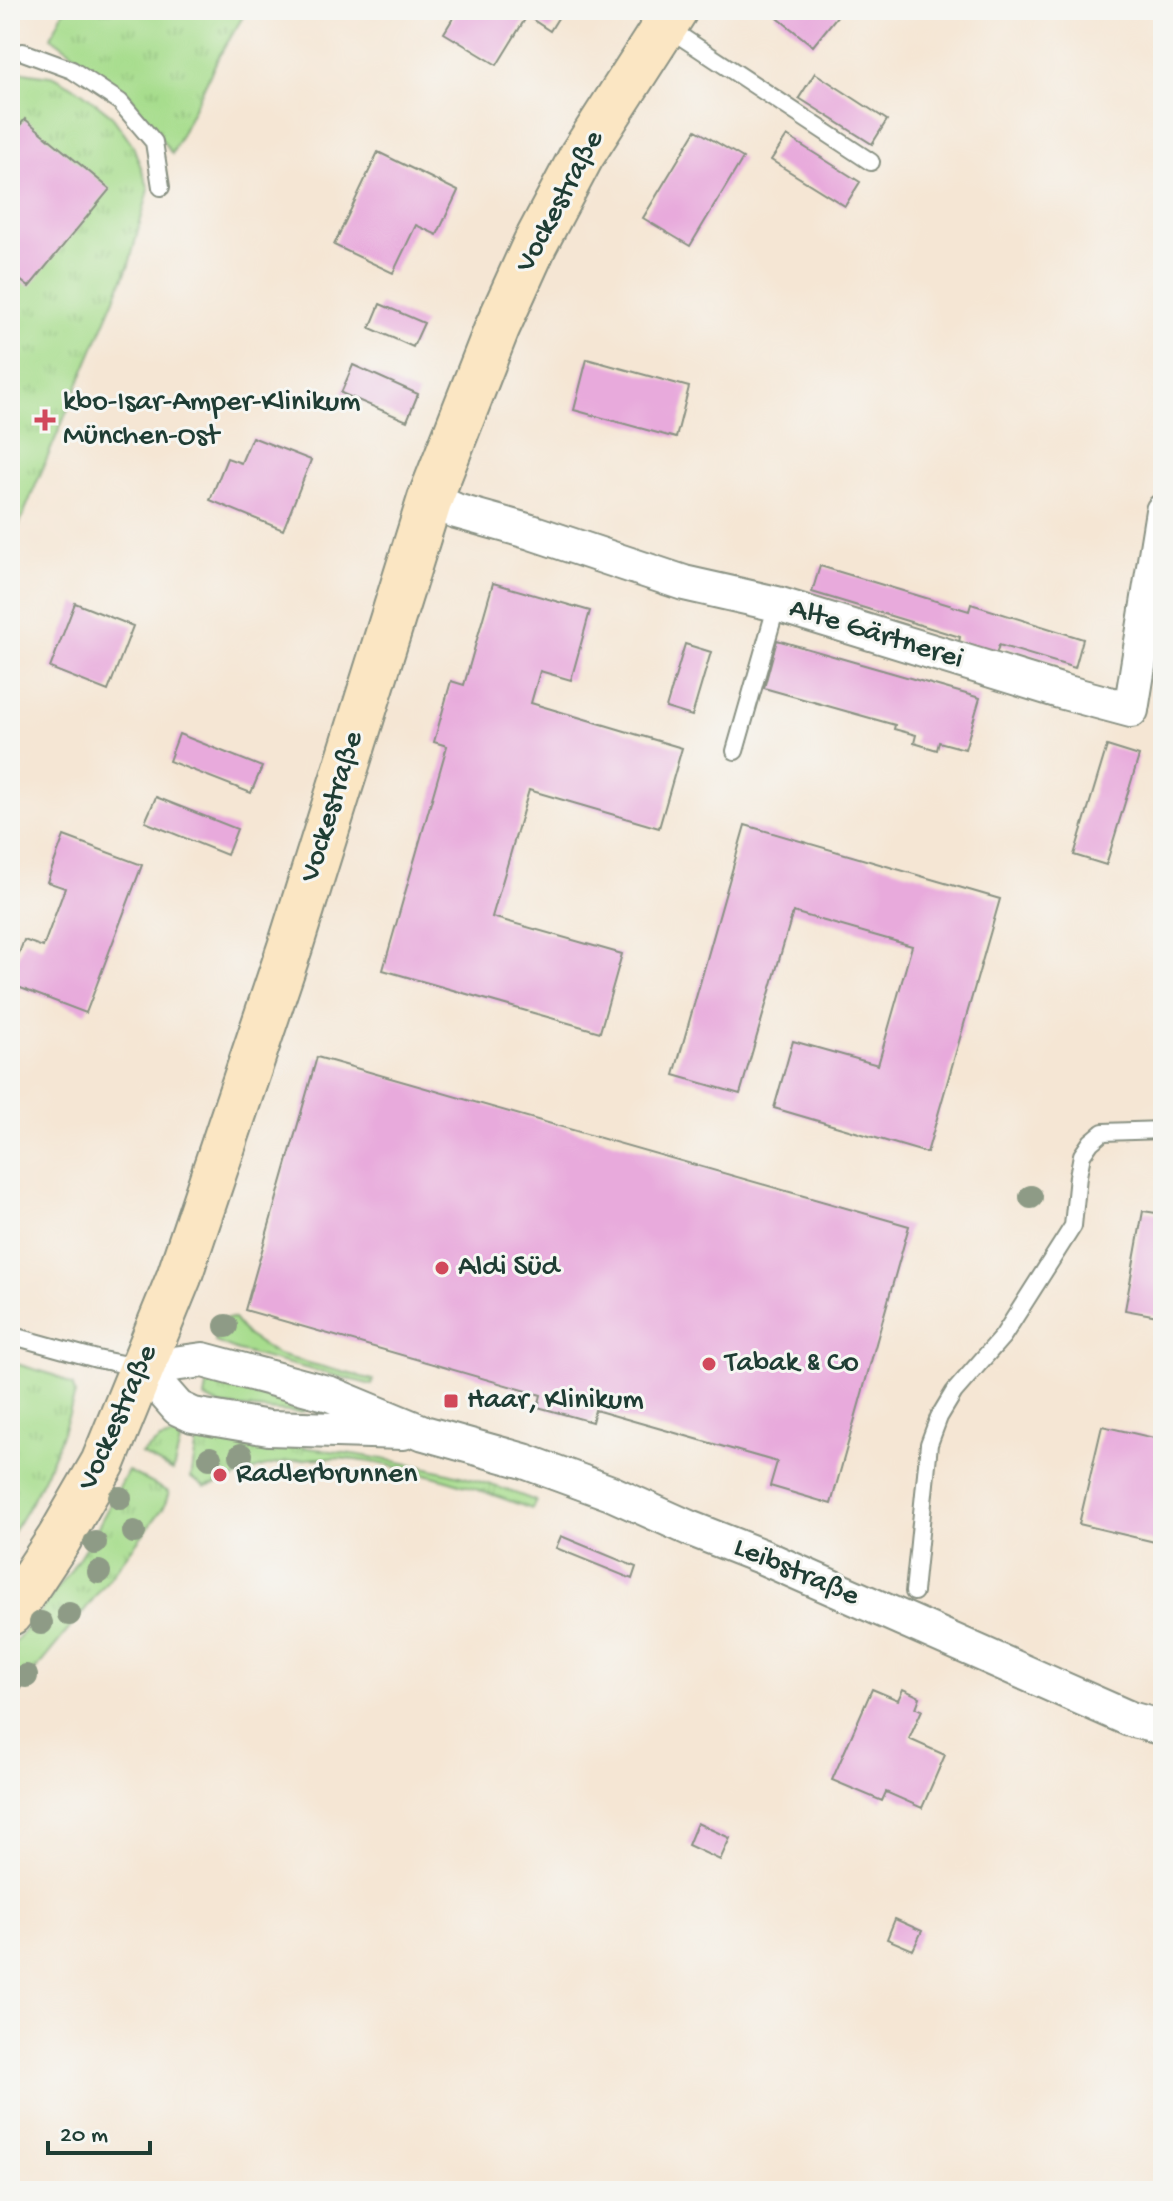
<svg xmlns="http://www.w3.org/2000/svg" width="1173" height="2201" font-family="'Gochi Hand',sans-serif">
  <defs>
    <pattern id="grass-tufts" width="24" height="20" patternUnits="userSpaceOnUse" patternTransform="scale(2)"><rect width="24" height="20" fill="#a7dd8d"/><path d="M3 7l-1-3M5 7V3M7 7l1-3M15 17l-1-3M17 17v-4M19 17l1-3" fill="none" stroke="#8fbf7a"/></pattern>
  </defs>
  <rect width="100%" height="100%" fill="#f6f6f2"/>
  <filter id="ink" filterUnits="userSpaceOnUse"><feTurbulence type="fractalNoise" baseFrequency=".0125" numOctaves="2"/><feDisplacementMap in="SourceGraphic" scale="16" xChannelSelector="R" yChannelSelector="G"/><feConvolveMatrix kernelMatrix="1 2 1 2 8 2 1 2 1" color-interpolation-filters="sRGB"/></filter>
  <filter id="wash" filterUnits="userSpaceOnUse"><feTurbulence type="fractalNoise" baseFrequency=".006" numOctaves="4" result="noise"/><feDisplacementMap in="SourceGraphic" scale="32" xChannelSelector="R" yChannelSelector="G"/><feGaussianBlur stdDeviation="1.8" result="paint"/><feColorMatrix in="noise" values="0 0 0 0 0 0 0 0 0 0 0 0 0 0 0 0 0 1.4 0 .05"/><feComposite in="paint" operator="in"/></filter>
  <g filter="url(#wash)">
    <rect width="100%" height="100%" fill="#f5e6d4"/>
    <path fill="url(#grass-tufts)" stroke="#638d60" stroke-width="2" d="M64,10h183l-29,48 -46,96 -44,-61 -77,-56z
      M10,70l46,7 26,15 29,23 22,31 16,43 -20,76 -119,281z
      M227,1318l7,1 13,16 31,20 95,25 -1,5 -134,-34 -23,-9 6,-20z
      M10,1362l44,13 19,11 2,8c-14,49 -36,100 -65,142z
      M208,1380l98,25 -1,6 -5,2 -79,-7 -16,-8z
      M182,1434l-9,37 -32,-17 19,-14z
      M198,1435c114,13 230,23 338,66l-4,8c-62,-23 -168,-60 -233,-49 -11,2 -24,4 -36,7 -19,6 -38,16 -58,20l-14,-9z
      M128,1471l41,21 -5,15 -80,104 -74,90v-53l32,-39 26,-34 27,-43z"/>
    <g id="blocks">
      <path fill="#e8aadc" d="M458,10h105l-13,21 -23,-15 -30,49 -53,-32z
        M778,10h64l-29,36 -39,-31z
        M815,73l72,47 -15,24 -73,-46z
        M25,119l85,70 -81,98 -19,-15v-135z
        M696,130l47,28 -53,88 -47,-28z
        M787,136l73,46 -15,24 -74,-46z
        M378,152l80,39 -21,44 -21,-10 -23,48 -59,-28z
        M380,304l44,19 -11,24 -43,-19z
        M587,359l102,28 -13,51 -102,-28z
        M353,365l65,29 -11,27 -66,-28z
        M252,437l59,23 -28,70 -73,-30 17,-42 14,5z
        M820,566l149,45 2,-7 112,35 -8,29 -76,-23 -3,9 -37,-12 1,-5 -148,-45z
        M493,583l97,28 -19,69 -31,-9 -9,32 151,45 -23,80 -130,-38 -37,127 130,37 -22,78 -217,-62 64,-224 -13,-4 17,-61 13,4z
        M75,603l58,23 -25,65 -58,-23z
        M777,640l203,58 -15,51 -26,-7 -2,8 -23,-7 2,-8 -22,-6 1,-4 -131,-37z
        M685,644l26,8 -19,64 -26,-8z
        M179,734l83,33 -11,26 -82,-32z
        M1107,746l32,10 -33,109 -32,-10z
        M156,797l81,32 -10,26 -82,-33z
        M745,825l255,74 -73,254 -153,-45 19,-67 85,24 34,-119 -119,-34 -53,182 -66,-19z
        M64,836l78,29 -56,148 -76,-29v-7l14,-37 19,7 22,-59 -18,-6z
        M317,1057l592,169 -78,278 -61,-18 7,-24 -182,-52 -3,12 -54,-15 3,-12 -296,-85z
        M1143,1211l20,3v103l-38,-7z
        M1102,1426l61,14v104l-84,-20z
        M561,1536l75,31 -4,12 -76,-31z
        M10,1670l15,12 -15,19z
        M872,1689l26,11 5,-11 17,8 -4,11 6,2 -13,29 36,16 -23,53 -36,-16 -4,9 -50,-21z
        M697,1823l33,15 -10,22 -32,-15z
        M895,1919l27,12 -9,19 -26,-11z"/>
    </g>
  </g>
  <g filter="url(#ink)">
    <use href="#blocks" fill-opacity="0" stroke="#8a9284" stroke-width="2"/>
    <g fill="none" stroke-linecap="round" stroke-linejoin="round">
      <g stroke="#8a9284" stroke-width="20">
        <path id="service" d="M665,26l206,136
          M23,52l49,18 48,32 34,40 7,45
          M735,751l42,-147
          M10,1335l87,24 45,9
          M914,1592l15,-148 10,-27 15,-25 49,-56 70,-110 5,-50 4,-21 9,-13 12,-10 60,-2"/>
      </g>
      <g stroke="#8a9284" stroke-width="38">
        <path id="minor" d="M430,499l26,12 75,21 153,51 93,21 283,87 71,19 32,-199
          M143,1368l60,-8 127,34 94,39 100,28 87,32 78,35 74,29 367,162 33,9
          M143,1368l35,40 15,7 76,13 134,4"/>
      </g>
      <g stroke="#8a9284" stroke-width="48">
        <path id="secondary" d="M10,1613l49,-74 44,-76 76,-186 111,-330 140,-448 67,-171 38,-84 47,-89 93,-145"/>
      </g>
      <use href="#service" stroke="#fff" stroke-width="16"/>
      <use href="#minor" stroke="#fff" stroke-width="34"/>
      <use href="#secondary" stroke="#fbe6c3" stroke-width="44"/>
    </g>
    <g fill="#8e9b86">
      <circle cx="1031" cy="1197" r="12"/>
      <circle cx="226" cy="1326" r="12"/>
      <circle cx="241" cy="1455" r="12"/>
      <circle cx="210" cy="1458" r="12"/>
      <circle cx="120" cy="1498" r="12"/>
      <circle cx="134" cy="1532" r="12"/>
      <circle cx="95" cy="1543" r="12"/>
      <circle cx="99" cy="1572" r="12"/>
      <circle cx="69" cy="1614" r="12"/>
      <circle cx="41" cy="1623" r="12"/>
      <circle cx="26" cy="1676" r="12"/>
    </g>
  </g>
  <g fill="#d1495b" stroke="#f6f6f2" stroke-width="3">
    <path d="M41 408h8v8h8v8h-8v8h-8v-8h-8v-8h8z"/>
    <circle cx="442" cy="1268" r="8"/>
    <circle cx="709" cy="1364" r="8"/>
    <rect x="443" y="1393" width="16" height="16" rx="4"/>
    <circle cx="220" cy="1475" r="8"/>
  </g>
  <g text-anchor="middle" dominant-baseline="central" stroke-width="6" stroke-linejoin="round" paint-order="stroke">
    <g font-size="30" fill="#1f3d34" stroke="#f6f6f2">
      <text transform="translate(561 202) rotate(-62)">Vockestraße</text>
      <text transform="translate(876 635) rotate(17)">Alte Gärtnerei</text>
      <text transform="translate(333 807) rotate(-73)">Vockestraße</text>
      <text transform="translate(119 1418) rotate(-66)">Vockestraße</text>
      <text transform="translate(796 1573) rotate(23)">Leibstraße</text>
    </g>
    <g font-size="30" fill="#1f3d34" stroke="#f6f6f2" text-anchor="start">
      <text x="63" y="403">kbo-Isar-Amper-Klinikum<tspan x="63" dy="34">München-Ost</tspan></text>
      <text x="458" y="1268">Aldi Süd</text>
      <text x="725" y="1364">Tabak &amp; Co</text>
      <text x="467" y="1401">Haar, Klinikum</text>
      <text x="236" y="1475">Radlerbrunnen</text>
    </g>
  </g>
  <rect width="1173" height="2201" fill="none" stroke="#f6f6f2" stroke-width="40"/>
  <path d="M48 2141v12h102v-12" fill="none" stroke="#1f3d34" stroke-width="4"/>
  <text x="60" y="2141" font-size="24" fill="#1f3d34" stroke="#f6f6f2" stroke-width="6" paint-order="stroke">20 m</text>
</svg>
